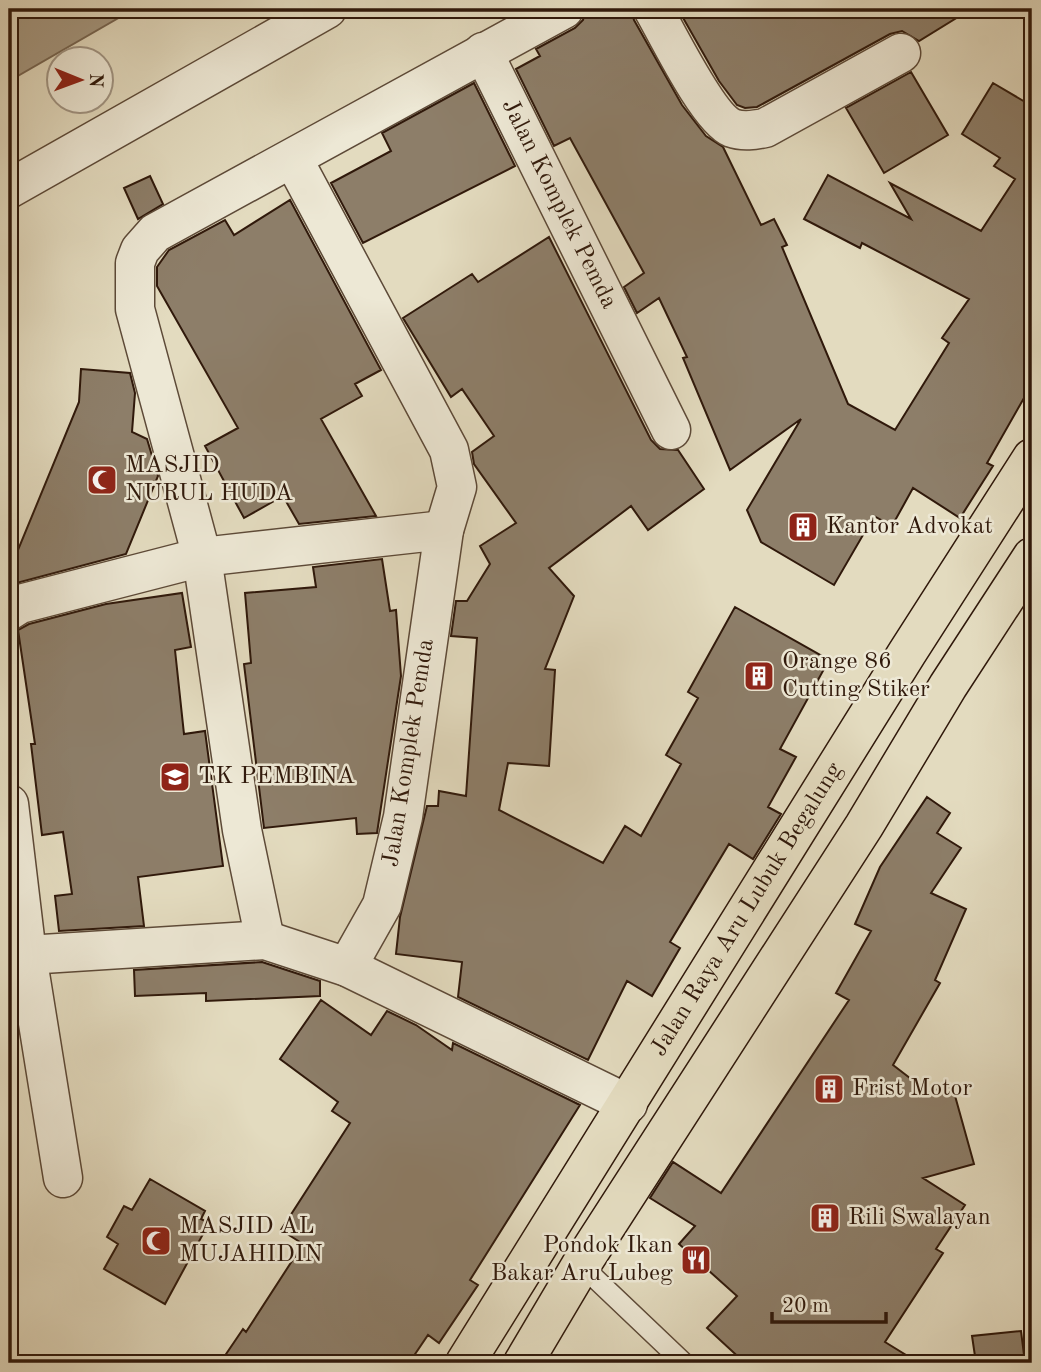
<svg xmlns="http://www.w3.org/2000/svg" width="1041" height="1372" font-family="'Old Standard TT',serif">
  <rect width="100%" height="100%" fill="#e3dbbf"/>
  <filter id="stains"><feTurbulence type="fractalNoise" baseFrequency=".00286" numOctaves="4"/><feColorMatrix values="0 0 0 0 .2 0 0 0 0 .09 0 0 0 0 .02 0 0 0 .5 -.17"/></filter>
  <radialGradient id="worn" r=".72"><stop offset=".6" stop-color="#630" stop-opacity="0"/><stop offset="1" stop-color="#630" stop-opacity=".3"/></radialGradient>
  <path fill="#a69982" stroke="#776652" stroke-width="2" d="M9,9h125l-125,72z"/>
  <path fill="#8d7e69" stroke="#30190b" stroke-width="2" d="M586,9h45l3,11 48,85 24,31 17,11 38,78 13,-6 13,26 -5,2 66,157 47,26 54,-87 -7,-5 27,-39 -107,-56 -2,5 -56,-29 24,-44 83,44 -21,-36 91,48 34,-52 -21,-13 6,-8 -38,-24 31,-51 39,23v278l-45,79 6,3 -33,52 -47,-30 -21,38 -18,-10 -40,69 -73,-43 -14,-32 54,-91 -71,51 -47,-112 4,-1 -28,-59 -22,15 -13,-26 20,-14 -74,-135 -16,8 -38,-77 24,-13 -4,-7 39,-21 8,-8z
    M678,9h293l-52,32 -17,-10 -12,3 -133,73 -12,1 -8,-3 -18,-24z
    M911,72l37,63 -64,38 -38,-65z
    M474,83l41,83 -152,77 -32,-60 60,-32 -9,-18z
    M150,176l13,28 -25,15 -14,-31z
    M290,200l91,170 -26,14 7,12 -41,23 55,97 -77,8 -16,-28 -39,22 -39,-72 33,-18 -81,-142v-19l12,-17 56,-30 9,15z
    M549,237l102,203 9,9 18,1 26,39 -56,41 -17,-24 -82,62 25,28 -29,73 10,1 -6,96 -41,-3 -9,47 104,53 22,-37 16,10 40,-72 -15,-9 32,-57 -10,-6 47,-85 94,53 -49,89 16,8 -28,50 13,7 -28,45 -24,-15 -59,98 10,6 -28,48 -25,-15 -39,79 -130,-63 4,-35 -66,-8 4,-37 27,-111h11l1,-15 27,5 11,-158 -26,-2 5,-35h11l23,-37 -10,-18 36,-23 -42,-59 -2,-12 22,-16 -32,-47 -11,8 -48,-79 69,-44 6,8z
    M81,369l49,4 5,20 -3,39 15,7 11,37 -32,78 -117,31v-32l9,-3 61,-148z
    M382,559l8,52 6,-1 5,66 -24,157 -20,1 -1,-16 -92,10 -20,-164 7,-1 -6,-70 71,-6 -3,-20z
    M182,593l9,54 -16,3 9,84 21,-3 18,135 -85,11 6,49 -85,5 -4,-35 17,-2 -9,-62 -21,3 -11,-91h4l-17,-114 11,-6 77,-20z
    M927,797l23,16 -13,20 24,15 -30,45 35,16 -31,71 5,3 -47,82 35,27 24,-7 22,79 -51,14 42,27 -29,44 7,4 -58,89 34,21h-174l-38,-35 30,-32 -58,-52 16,-18 -45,-28 23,-36 48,31 128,-193 -13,-7 35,-62 -16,-7 25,-57z
    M262,962l58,19v15l-114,5v-8l-71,3 -1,-26z
    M321,1000l50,35 16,-24 29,14 36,25 1,-7 127,62 -110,175 8,5 -39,58 -11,-8 -19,28h-189l23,-34 3,3 57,-88 -22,-14 69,-107 -18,-12 6,-9 -58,-43z
    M150,1179l55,32 -4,8 8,4 -44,81 -61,-35 14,-25 -11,-7 17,-31 8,4z
    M1021,1331l4,32h-49l-4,-27z"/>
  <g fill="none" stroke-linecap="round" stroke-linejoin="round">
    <g stroke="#5d4a38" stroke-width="22">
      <path id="service" d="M581,1265l103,98"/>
    </g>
    <g stroke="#5d4a38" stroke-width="41">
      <g id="minor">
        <path d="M653,9c15,26 55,109 79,119 11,4 23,2 33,0l136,-75"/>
        <path id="s1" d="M483,52l188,378"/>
        <path d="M293,159l156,291 8,37 -13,43"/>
        <path d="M9,189l318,-180"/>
        <path d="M9,611l11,-7 182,-47 242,-27 -41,287 -21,88 -35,62"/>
        <path d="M9,804l18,151 36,223"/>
        <path d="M265,940l-23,-110 -40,-273 -67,-248v-46l5,-13 15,-17 409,-224"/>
        <path d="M9,959l18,-4 238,-15 82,27 281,137"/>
      </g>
    </g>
    <g stroke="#30190b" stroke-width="41">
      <g id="primary">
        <path id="s2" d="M465,1363l442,-710 125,-195"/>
        <path d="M523,1363l58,-98 283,-439 84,-140 84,-129"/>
      </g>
    </g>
    <use href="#service" stroke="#ede8d5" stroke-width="19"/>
    <use href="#minor" stroke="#ede8d5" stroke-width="38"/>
    <use href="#primary" stroke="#e3dbbf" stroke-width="38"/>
  </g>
  <defs>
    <g id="mosque-square" transform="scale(1.575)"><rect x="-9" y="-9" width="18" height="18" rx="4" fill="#8f2418" stroke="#ede8d5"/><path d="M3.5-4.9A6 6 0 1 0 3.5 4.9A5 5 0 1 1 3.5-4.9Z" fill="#fff"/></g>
    <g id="building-square" transform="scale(1.575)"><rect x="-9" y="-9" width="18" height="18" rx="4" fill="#8f2418" stroke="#ede8d5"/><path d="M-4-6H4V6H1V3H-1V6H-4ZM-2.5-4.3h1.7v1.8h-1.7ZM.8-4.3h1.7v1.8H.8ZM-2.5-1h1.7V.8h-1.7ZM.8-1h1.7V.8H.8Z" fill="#fff"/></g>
    <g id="school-square" transform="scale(1.575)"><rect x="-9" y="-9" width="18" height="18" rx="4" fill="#8f2418" stroke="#ede8d5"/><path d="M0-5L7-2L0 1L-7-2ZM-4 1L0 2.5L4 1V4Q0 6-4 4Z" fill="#fff"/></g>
    <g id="restaurant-square" transform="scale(1.575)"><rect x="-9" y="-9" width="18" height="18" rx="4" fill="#8f2418" stroke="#ede8d5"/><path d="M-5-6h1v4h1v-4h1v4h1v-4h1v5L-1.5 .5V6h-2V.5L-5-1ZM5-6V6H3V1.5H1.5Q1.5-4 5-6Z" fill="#fff"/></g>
  </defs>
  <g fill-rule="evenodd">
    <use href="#mosque-square" x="102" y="480"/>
    <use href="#building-square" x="803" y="527"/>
    <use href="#building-square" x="759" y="676"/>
    <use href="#school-square" x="175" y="777"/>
    <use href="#building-square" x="829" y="1089"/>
    <use href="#building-square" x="825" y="1218"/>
    <use href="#mosque-square" x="156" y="1241"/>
    <use href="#restaurant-square" x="696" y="1260"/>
  </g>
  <g text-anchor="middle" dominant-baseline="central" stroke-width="5" stroke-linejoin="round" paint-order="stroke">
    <g font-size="24" fill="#30190b" stroke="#ede8d5">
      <text stroke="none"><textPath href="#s1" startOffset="170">Jalan Komplek Pemda</textPath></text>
      <text transform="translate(409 753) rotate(-81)">Jalan Komplek Pemda</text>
      <text stroke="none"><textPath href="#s2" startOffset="534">Jalan Raya Aru Lubuk Begalung</textPath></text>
    </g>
    <g font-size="24" fill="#30190b" stroke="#ede8d5" text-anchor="start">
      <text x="125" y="466">MASJID<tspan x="125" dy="28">NURUL HUDA</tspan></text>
      <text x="826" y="527">Kantor Advokat</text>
      <text x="782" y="662">Orange 86<tspan x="782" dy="28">Cutting Stiker</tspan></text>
      <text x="198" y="777">TK PEMBINA</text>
      <text x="852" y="1089">Frist Motor</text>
      <text x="848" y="1218">Rili Swalayan</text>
      <text x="179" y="1227">MASJID AL<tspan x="179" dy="28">MUJAHIDIN</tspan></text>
      <text x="673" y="1246" text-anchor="end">Pondok Ikan<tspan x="673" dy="28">Bakar Aru Lubeg</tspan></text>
    </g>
  </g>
  <rect width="1041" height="1372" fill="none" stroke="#e3dbbf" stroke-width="35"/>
  <rect x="10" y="10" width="1020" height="1351" fill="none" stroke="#30190b" stroke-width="3.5"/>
  <rect x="18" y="18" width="1006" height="1337" fill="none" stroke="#30190b" stroke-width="2"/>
  <g transform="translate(80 80) rotate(91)"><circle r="33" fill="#ede8d5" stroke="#a19584" stroke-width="2"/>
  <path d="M0-5L12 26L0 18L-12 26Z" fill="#8f2418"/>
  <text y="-10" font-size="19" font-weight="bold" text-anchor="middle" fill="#30190b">N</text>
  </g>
  <path d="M772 1312v10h114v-10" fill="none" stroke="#30190b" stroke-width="3.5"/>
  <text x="782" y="1312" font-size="21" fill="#30190b" stroke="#ede8d5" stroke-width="5" paint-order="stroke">20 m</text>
  <rect width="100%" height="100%" filter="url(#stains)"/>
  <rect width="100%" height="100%" fill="url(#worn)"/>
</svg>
